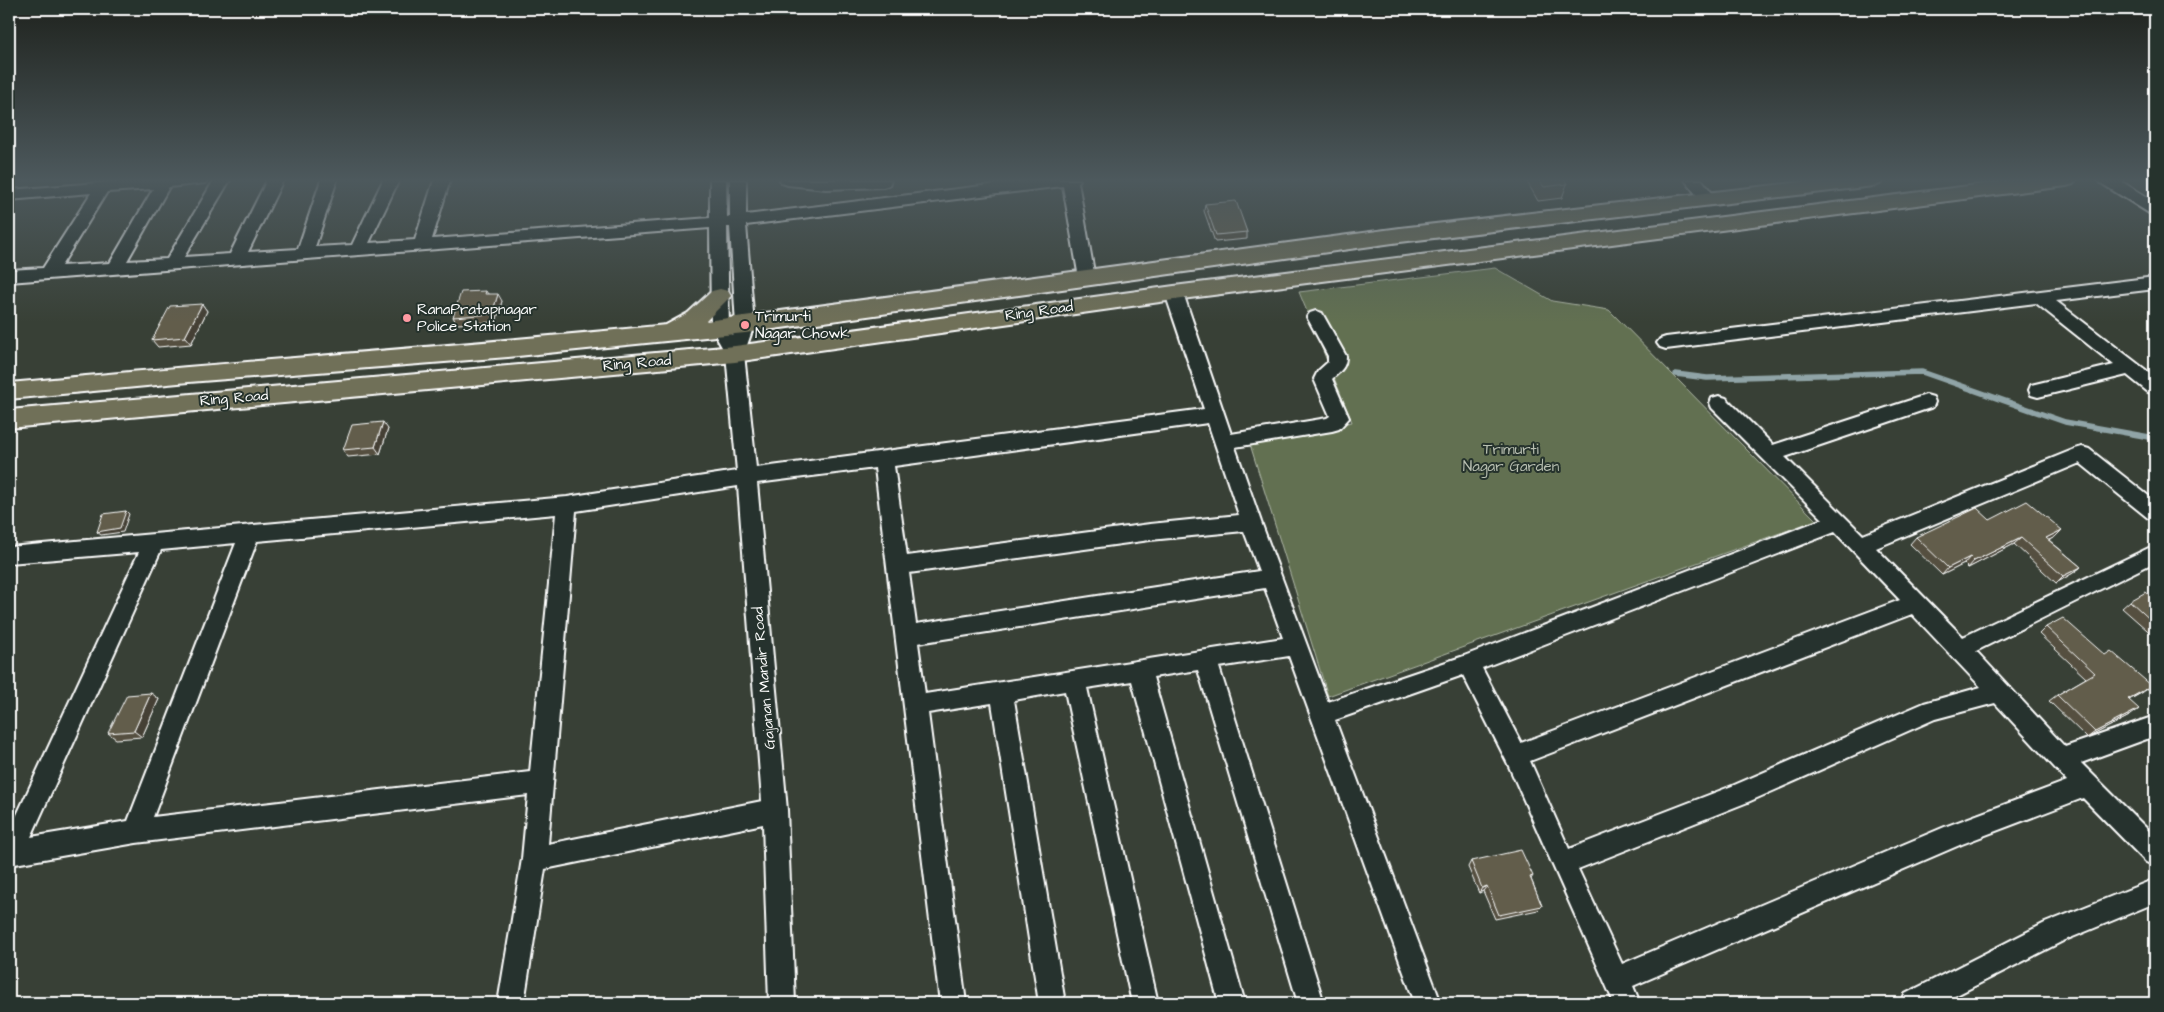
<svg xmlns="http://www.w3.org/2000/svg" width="2164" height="1012" font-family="'Architects Daughter',sans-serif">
  <rect width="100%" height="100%" fill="#384036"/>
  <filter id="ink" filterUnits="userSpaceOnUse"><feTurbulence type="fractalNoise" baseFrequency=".02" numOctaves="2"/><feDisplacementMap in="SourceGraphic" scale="10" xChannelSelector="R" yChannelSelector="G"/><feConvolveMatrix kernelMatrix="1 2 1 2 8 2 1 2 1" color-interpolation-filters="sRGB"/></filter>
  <g filter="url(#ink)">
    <path fill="#627051" stroke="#b0b8a8" d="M1495,268l57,33 57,9 207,210 -488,176 -79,-255 103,-19 -53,-130z"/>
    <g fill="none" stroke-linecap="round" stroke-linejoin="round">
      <path stroke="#90a4a7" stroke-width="5.5" d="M1676,374l31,4 215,-6 143,50 90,16"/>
      <g stroke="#fff" stroke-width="4">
        <path id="minor" d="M135,180h72l-2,3 -36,4 -42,74 40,-2 47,-79h16l-46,77 46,-3 37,-74h16l-35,72 50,-3 23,-69h16l-22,67 37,-2 31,-65h16l-30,63 46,-3 19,-60h16l-18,59 278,-21v-38h16l1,37 3,-1v-36h16v35l285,-35h49l-2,2 17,96 -2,4 -6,2 -6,-2 -2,-4 -16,-92 -317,39 8,100 -10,29 12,114 448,-59 -39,-116 3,-4 6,-2 6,2 3,4 48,141 96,-16 3,-2 -16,-37 4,-8 10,-9v-6l-21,-39 3,-4 6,-2 6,2 24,43c0,12 -6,15 -14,23l17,39 -10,11 -7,2 -97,16 26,75 67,180 136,-46 359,-137 -111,-111 -2,-5 2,-5 7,-2 7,2 47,47 153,-50 7,2 2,5 -2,5 -148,50 78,78 212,-86 7,-2 7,2 66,52v19l-7,-2 -68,-55 -204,85 87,89 192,-92v17l-179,89 89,96 90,-31v20l-74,27 74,74v29l-9,-4 -63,-64 -121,46 -329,142 7,17h-26l-107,-241 -44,-87 -128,45 106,283h-26l-126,-347 -70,11 105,336h-26l-100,-333 -45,7 92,326h-26l-87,-322 -45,7 71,315h-26l-67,-312 -51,9 51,303h-26l-47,-300 -64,10 38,290h-26l-65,-535 -118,15 30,327 8,193h-26l-6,-179 -218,45 -21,134h-26l24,-144 6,-64 -392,48 -127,22v-33l130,-280 -130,11v-16l558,-50 170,-26 -11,-117 -15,-26 -1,-100 -701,54v-12l34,-2 48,-75 -82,7v-10zM153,189l-43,74 -49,3 46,-74zM727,227h3l6,98 -3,10 -4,-7zM1208,423l31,92 -89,9 -243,32 -13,-90zM738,486l24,315 -214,43 28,-333zM556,514l-26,258 -377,45 104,-276zM1244,531l15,40 -343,53 -7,-51 241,-33zM1835,532l65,68 -379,143 -39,-75zM236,543l-108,278 -97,16 130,-287zM1265,588l18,50 -358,56 -7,-51zM1912,614l69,73 -57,16 -192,83 -163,63 -39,-88zM1995,703l72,78 -120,45 -325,138 -44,-95 170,-67 187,-83z
          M780,180h111l-2,5 -6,2 -57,2 -38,-4 -6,-2z
          M1685,180h17l14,18 -2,4h-12z
          M2099,180h20l36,22v12l-6,-1 -48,-30z
          M2155,277v12l-99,12 99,76v17l-7,-2 -21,-17 -89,22 -7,-2 -2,-5 2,-5 83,-20 -78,-62 -370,46 -6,-2 -3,-4 3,-4 6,-2z
          M2155,879v24l-92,38 -122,62h-40l4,-9 140,-71z"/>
      </g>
      <g stroke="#fff" stroke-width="4">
        <path id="major" d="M1819,180h64l-3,4 -7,2 -473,56 -655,91 -237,24 -319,25 -180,17v-16c219,-21 438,-36 657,-58l22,-12 24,-22 8,-2 8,2 3,5 -25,25 694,-93z
          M2016,180h60l-3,4 -7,2 -892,114 -439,62 -726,66v-18l726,-64 439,-60z"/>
      </g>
      <use href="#minor" fill="#26332d" fill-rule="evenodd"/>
      <use href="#major" fill="#706f59" fill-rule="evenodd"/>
    </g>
    <path fill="#545040" stroke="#fff" d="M1526,180h39l2,4 -5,14 -24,3z
      M1205,204l42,28v7l-32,3 -11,-31z
      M486,291l2,3 14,7 -6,21 -39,2 -4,-7z
      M202,304l5,7 -16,33 -33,3 -6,-7z
      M388,429l-8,25 -32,3 -5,-7z
      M1990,520l65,17 -6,3 32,27 -8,6 -17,10 -42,-39 -46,24 -4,-4 -22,11 -32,-31 6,-7z
      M2155,600v37l-33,-29 8,-7z
      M2046,627l97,65 -14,8 2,15 -44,23 -38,-37 8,-6 29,-17 -47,-44z
      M159,699l-17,38 -26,2 -8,-6z
      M1471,861l62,15 -2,3 11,27 -4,4 -43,9 -12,-28 -4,2 -11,-26z"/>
    <path fill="#454134" stroke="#fff" d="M498,294l4,7 -6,21 -4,-8z
      M202,304l5,7 -16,33 -6,-7z
      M383,422l5,7 -8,25 -5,-7z
      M126,511l3,3 -6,18 -22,3 -4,-3z
      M2062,530l-7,7 -16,8 7,-7z
      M2021,538l-7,6 -46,24 6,-7z
      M1970,557l-6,7 -22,11 6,-7z
      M2081,567l-8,6 -17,10 7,-7z
      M2152,686l-9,6 -24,13 9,-6z
      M151,693l8,6 -17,38 -8,-6z
      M2139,709l-8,6 -44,23 8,-6z
      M1487,886l-4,5 -4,2 3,-5z"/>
    <path fill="#625d4b" stroke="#fff" d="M1539,180h26l2,4 -23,3z
      M1236,201l11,31 -31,3 -11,-31z
      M486,291l-1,3h13l-6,20 -39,3 8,-25z
      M202,304l-17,33 -33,3 18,-34z
      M383,422l-8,25 -32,3 9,-25z
      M2027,501l35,29 -16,8 35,29 -18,9 -42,-38 -47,23 -4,-4 -22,11 -32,-31 61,-29 13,12z
      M126,511l-6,17 -23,4 6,-18z
      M2146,592l9,8v24l-25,-23z
      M2063,618l42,37 6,-4 41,35 -24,13 11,10 -44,23 -38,-37 38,-22 -49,-46z
      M151,693l-17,38 -26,2 19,-38z
      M1521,850l12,26 -3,1 12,29 -43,9 -12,-29 -5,2 -11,-27z"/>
  </g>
  <linearGradient id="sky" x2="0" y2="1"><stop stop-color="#1f231e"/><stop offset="0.56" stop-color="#4d595d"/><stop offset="1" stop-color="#4d595d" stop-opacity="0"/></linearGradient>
  <rect width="2164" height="322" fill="url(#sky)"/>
  <g fill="#ff9aa2" stroke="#26332d" stroke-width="2">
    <circle cx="407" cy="318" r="5"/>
    <circle cx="745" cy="325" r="5"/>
  </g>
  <g text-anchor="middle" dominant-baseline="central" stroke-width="4" stroke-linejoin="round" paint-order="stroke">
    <g font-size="15" fill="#fff" stroke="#26332d" text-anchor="start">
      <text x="417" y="309">RanaPratapnagar<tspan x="417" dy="17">Police Station</tspan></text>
      <text x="755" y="316">Trimurti<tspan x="755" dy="17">Nagar Chowk</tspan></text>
    </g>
    <g font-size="15" fill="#fff" stroke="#26332d">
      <text transform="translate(1039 311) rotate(-8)">Ring Road</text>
      <text transform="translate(637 363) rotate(-5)">Ring Road</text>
      <text transform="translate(234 398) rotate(-5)">Ring Road</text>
      <text transform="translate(764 678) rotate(-95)">Gajanan Mandir Road</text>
    </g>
    <g font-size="15" fill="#b8bfb1" stroke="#26332d">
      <text x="1511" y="449">Trimurti<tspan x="1511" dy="17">Nagar Garden</tspan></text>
    </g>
  </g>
  <rect width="2164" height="1012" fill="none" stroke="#26332d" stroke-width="30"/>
  <rect x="15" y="15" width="2134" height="982" fill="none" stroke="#fff" stroke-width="2" filter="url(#ink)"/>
</svg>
